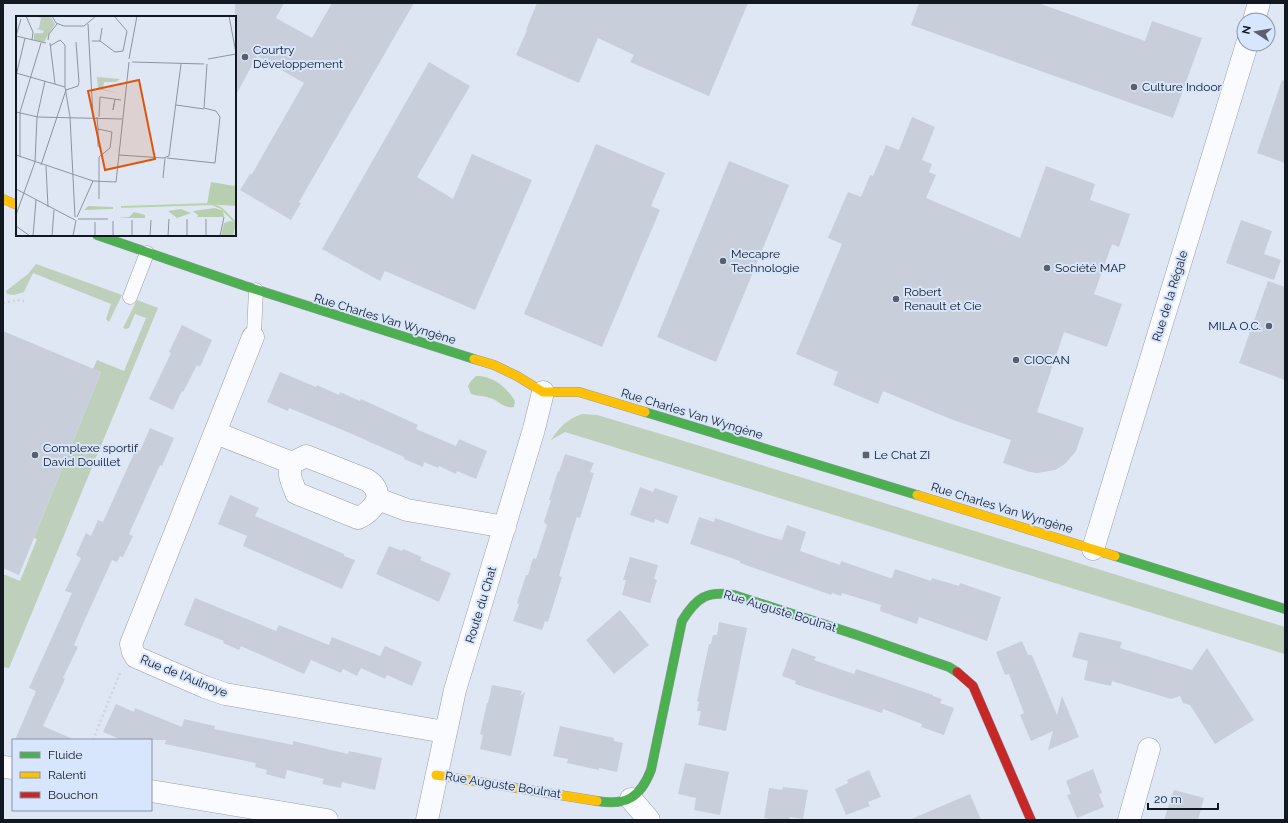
<svg xmlns="http://www.w3.org/2000/svg" width="1288" height="823" font-family="Raleway,sans-serif">
  <rect width="100%" height="100%" fill="#dfe7f5"/>
  <path fill="#becfbc" d="M36,264l86,31 -13,27 -3,-3 5,-15 -78,-31 -9,19 -10,3 -7,-1 -1,-3 22,-17z
    M137,300l21,8 -149,360 -6,-1v-93l17,7 17,-42 -3,-1 67,-166 -8,-3 4,-9 27,11 22,-53 -11,-4 -6,14 -3,1 -3,-1z
    M582,414l15,1 74,22 614,190v27l-720,-222 -14,8c8,-13 17,-21 31,-26z"/>
  <path fill="#b8ceb0" d="M476,376c18,0 30,11 39,25l-1,6c-10,2 -16,-7 -24,-9 -6,-2 -13,-2 -19,-4l-3,-8 3,-5z"/>
  <path fill="#c8cfda" d="M235,3h49l-8,15 36,20 20,-35h82l-115,199 2,1 -10,17 -51,-30 10,-16h2l52,-91 -47,-27 -22,41z
    M537,3h211l-39,93 -79,-34 4,-7 -36,-17 -19,45 -63,-28 11,-25h-1z
    M919,3h119l107,38 7,-20 50,17 -29,80 -262,-93z
    M429,62l41,24 -53,91 36,22 19,-45 60,26 -57,130 -90,-39 -5,10 -58,-32z
    M1282,80l3,1v82l-28,-10z
    M912,117l23,10 -13,33 10,4 -3,8 7,3 -10,23 94,40 26,-72 49,18 -5,16 40,14 -11,33 -7,-3 -18,50 28,10 -15,43 -43,-15 -27,80 47,16 -8,23 -11,13 -10,6 -18,3 -7,-1 -27,-9 8,-23 -58,-20 -70,-29 -5,13 -45,-19 5,-13 -42,-18 46,-110 -14,-6 20,-46 13,5 9,-22 3,1 13,-31 13,5z
    M596,144l69,29 -14,33 9,4 -58,137 -78,-33z
    M729,161l60,24 -73,177 -59,-25z
    M1241,220l31,11 -8,23 17,6 -7,20 -48,-17z
    M1268,281l17,6v93l-46,-17z
    M182,325l30,15 -12,27 -3,-2 -14,27 -1,-1 -9,19 -24,-11 22,-46 -2,-1z
    M3,331l98,41 -82,203 -16,-7z
    M280,372l36,15 1,-2 22,10 1,-3 20,9 1,-2 57,26 -2,4 40,17 3,-7 28,12 -11,28 -19,-8 -1,3 -17,-8 -1,2 -14,-6 -1,5 -19,-8v-2l-59,-26 -56,-23 -1,3 -21,-9z
    M150,428l24,10 -12,28 -2,-1 -31,69 4,2 -10,21 -3,-1 -3,6 -5,-2 -30,66 -8,19 4,2 -15,31 2,1 -22,47 32,14h-60l21,-49 -7,-3 43,-95 -7,-2 16,-33 -5,-3 10,-22 5,3 7,-16 5,2 33,-73 4,2z
    M565,454l29,9 -4,9 4,1 -14,45 -3,-1 -3,9 -15,50 3,1 -14,45 -3,-1 -3,9 -29,-9 6,-17 -2,-1 9,-28h2l5,-17 3,1 11,-34 -3,-3 7,-22h-2l9,-29 1,1z
    M640,487l13,5 2,-4 23,8 -10,28 -13,-5 -1,4 -24,-8z
    M230,495l29,13 -4,8 89,38v2l11,4 -13,29 -99,-43 4,-10 -29,-12z
    M699,517l15,5 1,-4 49,17 18,5 5,-15 19,7 -6,19 40,14 1,-4 49,17h2l3,-9 36,12 1,-3 27,8 1,-3 41,14 -14,44 -68,-24 -2,7 -37,-13 1,-6 -39,-12 -1,3 -9,-3 -1,2 -91,-32v-2l-50,-17z
    M389,546l13,5 1,-2 19,8 -2,3 31,13 -12,29 -63,-28z
    M630,557l28,8 -4,14 3,1 -7,23 -28,-8 4,-15h-3z
    M195,598l81,33 3,-6 50,20 3,-8 48,19 5,-10 37,16 -10,24 -25,-11 -2,4 -24,-11 -4,8 -14,-7 -2,4 -30,-13 -7,14 -63,-28 -2,4 -16,-7 1,-2 -40,-16z
    M620,610l29,35 -35,29 -28,-34z
    M719,622l28,6 -21,103 -28,-6 3,-14h-4l2,-9 -2,-1 12,-57h2l2,-9h4z
    M1079,632l43,10 -2,6 72,22 15,-22 47,72 -39,24 -25,-39 -7,-2 -3,-7 -9,3 -59,-18 -1,5 -27,-6 4,-19 -16,-4z
    M1022,641l6,14h4l25,60 5,-19 17,41 -31,13 5,-19 -22,10 -11,-26 4,-2 -15,-39 -4,1 -9,-23z
    M792,648l24,9 -2,3 40,14 2,-5 77,26v1l9,3 -2,4 14,5 -10,27 -23,-8 1,-3 -39,-15 -1,4 -87,-29 1,-3 -14,-5z
    M492,685l30,6 -2,5 5,-4 -14,64 -31,-7 3,-14 -3,-1 7,-31h1z
    M116,704l18,8 1,-4 47,19 2,-8 31,7 -1,3 79,16v-4l55,13 1,-3 33,7 -7,32 -33,-8 -1,6 -19,-4 2,-5 -37,-9 -2,9 -19,-5 1,-4 -12,-3 1,-4 -91,-19 1,-4h-44l-19,-8z
    M560,726l54,12v3l9,2 -6,29 -18,-4v2l-32,-7 1,-4 -15,-3z
    M685,763l44,9 -9,43 -26,-5 2,-12 -18,-4z
    M1093,769l9,24 -3,1 5,13 -27,11 -10,-23 4,-1 -5,-13z
    M869,770l12,27 -13,5 2,4 -24,9 -11,-26 13,-6 -1,-3z
    M783,787l25,3 -5,29 -13,-2 -1,3h-14l-11,-2 5,-30 13,2z
    M1174,790l30,8 -6,22h-34z
    M970,794l11,26h-72z"/>
  <g fill="none" stroke-linecap="round" stroke-linejoin="round">
    <g stroke="#989eaa" stroke-width="15">
      <path id="lane" d="M130,297l17,-44
        M253,337l1,-4 2,-43"/>
    </g>
    <g stroke="#989eaa" stroke-width="23">
      <path id="street" d="M1254,20l5,-17
        M253,337l-122,307 2,8 3,5 69,30 20,7 220,38
        M216,433l76,30 14,-7 61,24c8,5 10,10 11,19 -5,9 -10,15 -20,19l-62,-25c-4,-12 -9,-18 -4,-30
        M378,499l29,11 98,17
        M1093,549l154,-505
        M3,767l10,1
        M151,791l176,29
        M631,799l18,21
        M427,820l28,-130 79,-261 9,-37
        M1129,820l20,-71"/>
    </g>
    <g stroke="#989eaa" stroke-width="10">
      <path id="fast" d="M97,235l148,51 229,73
        M645,412l272,83
        M1115,556l170,53
        M597,801c29,5 43,-3 54,-31l31,-149c14,-23 25,-31 52,-26l123,40 92,32 8,5"/>
    </g>
    <g stroke="#989eaa" stroke-width="10">
      <path id="slow" d="M3,199l14,6
        M474,359l20,6 23,11 26,16h36l66,20
        M917,495l198,61
        M436,775l161,26"/>
    </g>
    <g stroke="#989eaa" stroke-width="10">
      <path id="jam" d="M957,672l16,14 58,134"/>
    </g>
    <path stroke="#d1d3d6" stroke-width="2.5" stroke-dasharray="2 3" stroke-linecap="butt" d="M3,303l14,-3 7,1
      M93,740l27,-67"/>
    <use href="#lane" stroke="#fafbfe" stroke-width="14"/>
    <use href="#street" stroke="#fafbfe" stroke-width="22"/>
    <use href="#fast" stroke="#4caf50" stroke-width="9"/>
    <use href="#slow" stroke="#ffc107" stroke-width="9"/>
    <use href="#jam" stroke="#c62828" stroke-width="9"/>
  </g>
  <g fill="#5a606c" stroke="#d7e5fd" stroke-width="1.5">
    <circle cx="245" cy="57" r="4"/>
    <circle cx="1134" cy="87" r="4"/>
    <circle cx="723" cy="261" r="4"/>
    <circle cx="1047" cy="268" r="4"/>
    <circle cx="896" cy="299" r="4"/>
    <circle cx="1269" cy="326" r="4"/>
    <circle cx="1016" cy="360" r="4"/>
    <circle cx="35" cy="455" r="4"/>
    <rect x="862" y="451" width="8" height="8" rx="2"/>
  </g>
  <g text-anchor="middle" dominant-baseline="central" stroke-width="4" stroke-linejoin="round" paint-order="stroke">
    <g font-size="12" fill="#121822" stroke="#d7e5fd" text-anchor="start">
      <text x="253" y="50">Courtry<tspan x="253" dy="14">Développement</tspan></text>
      <text x="1142" y="87">Culture Indoor</text>
      <text x="731" y="254">Mecapre<tspan x="731" dy="14">Technologie</tspan></text>
      <text x="1055" y="268">Société MAP</text>
      <text x="904" y="292">Robert<tspan x="904" dy="14">Renault et Cie</tspan></text>
      <text x="1261" y="326" text-anchor="end">MILA O.C.</text>
      <text x="1024" y="360">CIOCAN</text>
      <text x="43" y="448">Complexe sportif<tspan x="43" dy="14">David Douillet</tspan></text>
      <text x="874" y="455">Le Chat ZI</text>
    </g>
    <g font-size="12" fill="#121822" stroke="#d7e5fd">
      <text transform="translate(1170 296) rotate(-73)">Rue de la Régale</text>
      <text transform="translate(385 319) rotate(17)">Rue Charles Van Wyngène</text>
      <text transform="translate(692 414) rotate(17)">Rue Charles Van Wyngène</text>
      <text transform="translate(1002 508) rotate(17)">Rue Charles Van Wyngène</text>
      <text transform="translate(481 605) rotate(-73)">Route du Chat</text>
      <text transform="translate(780 611) rotate(17)">Rue Auguste Boulnat</text>
      <text transform="translate(184 676) rotate(22)">Rue de l'Aulnoye</text>
      <text transform="translate(503 785) rotate(9)">Rue Auguste Boulnat</text>
    </g>
  </g>
  <g transform="translate(16 16)">
    <rect width="220" height="220" fill="#dfe7f5"/>
    <path d="M19,0h15l5,8 -11,18 -10,-9h9l1,-2 -8,-2 3,-1 2,-10zM81,61l23,2 -4,3h-12l-1,7 19,5 -24,-5z" fill="#becfbc"/>
    <path d="M33,12l-5,14 -10,-2v-6h9l1,-4zM220,165v25l-29,-2 4,-22 23,4zM72,190l25,1v2l-29,1zM199,192l8,3 1,6h-27l1,-2 -5,-4zM165,193l10,4 -14,5 -9,-7zM118,196l11,3v3h-27l11,-1zM214,205l6,1 -3,14h-12l3,-13z" fill="#b8ceb0"/>
    <path fill="none" stroke="#bad4a9" stroke-width="2" d="M105,191l91,-3 9,4 15,15"/>
    <path fill="none" stroke="#8d94a1" stroke-width="1" d="M10,0l7,16 -1,8M36,0l4,7 8,3h20l12,-10M213,0l7,37M72,8l5,93M0,20l30,7M0,20l5,-17M32,24l1,-6 8,-10M76,25h8l15,11 8,-1 4,-20 -13,-15M84,25l2,-13M34,27l5,41M34,30l10,-6 5,5v42l5,30 5,100M113,43l8,-43M192,43l28,-5M116,46l72,2M0,57l49,14M0,60l9,-38M50,74l12,-4 1,-4 -3,-40M98,88l-1,6 2,-11M160,89l28,4M0,96l22,5 84,2M81,101l1,12 14,3 -2,16 -11,9v42M83,101l1,-20 21,3M82,113v18M0,139l77,26 23,1 13,-120M103,139l44,3 6,-2 12,-92M4,141v-45l21,-69M151,142l48,5 5,-46 -4,-6 -12,-3 3,-44M25,149l25,-75M30,150l2,41M147,162l2,-20M0,173l59,31M0,199l19,-53 2,-45 8,-36M61,201l16,-36M62,203h30M0,210l14,10M17,220l3,-36M36,220l2,-26M57,220l3,-16M79,220v-14M97,220v-15M116,220v-16M134,220l1,-16M152,220l1,-17M171,220v-17M190,220v-17M204,220l4,-19"/>
    <path fill="#dd560d" fill-opacity="0.15" stroke="#dd560d" stroke-width="2" d="M123,64l16,79 -50,11 -17,-79z"/>
    <rect width="220" height="220" fill="none" stroke="#121822" stroke-width="2"/>
  </g>
  <rect width="1288" height="823" fill="none" stroke="#121822" stroke-width="8"/>
  <rect x="12" y="739" width="140" height="72" fill="#d7e5fd" stroke="#8893a5"/>
  <rect x="20" y="752" width="20" height="6" fill="#4caf50" stroke="#8893a5"/>
  <text x="48" y="759" font-size="12" fill="#121822">Fluide</text>
  <rect x="20" y="772" width="20" height="6" fill="#ffc107" stroke="#8893a5"/>
  <text x="48" y="779" font-size="12" fill="#121822">Ralenti</text>
  <rect x="20" y="792" width="20" height="6" fill="#c62828" stroke="#8893a5"/>
  <text x="48" y="799" font-size="12" fill="#121822">Bouchon</text>
  <g transform="translate(1256 32) rotate(282)"><circle r="19" fill="#d7e5fd" stroke="#8893a5"/>
  <path d="M0-3L7 15L0 10L-7 15Z" fill="#5a606c"/>
  <text y="-6" font-size="11" font-weight="bold" text-anchor="middle" fill="#121822">N</text>
  </g>
  <path d="M1148 803v6h70v-6" fill="none" stroke="#121822" stroke-width="2"/>
  <text x="1154" y="803" font-size="12" fill="#121822" stroke="#d7e5fd" stroke-width="3" paint-order="stroke">20 m</text>
</svg>
